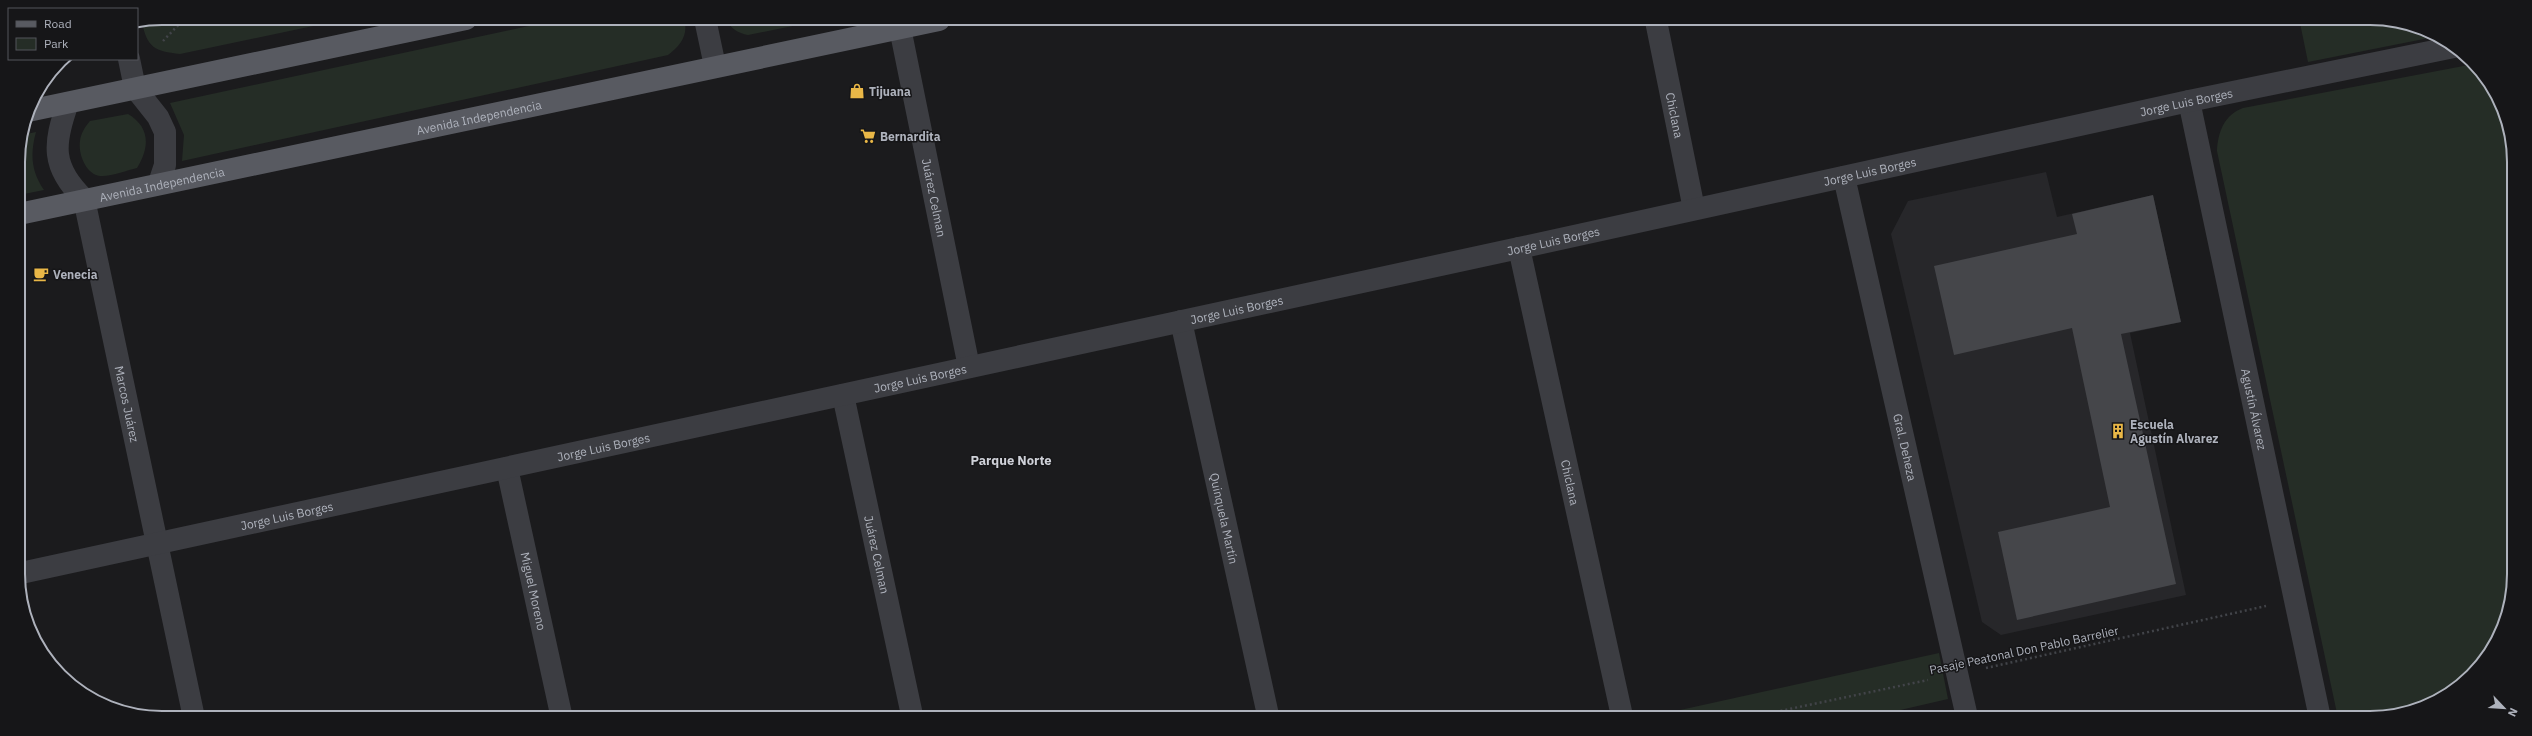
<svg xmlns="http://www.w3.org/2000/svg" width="2532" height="736" font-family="'IBM Plex Sans',sans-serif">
  <rect width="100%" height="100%" fill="#1b1b1d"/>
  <path fill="#27272a" d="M2046,172l11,45 96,-22 28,127 -51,11 56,262 -185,40 -19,-13 -91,-388 17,-33z"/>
  <path fill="#252d26" d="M162,18h189l-171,36c-25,-3 -33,-6 -38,-32z
    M561,19h123c5,16 -4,27 -16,36l-486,106 2,-26 -14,-32z
    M726,19h101l-79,16c-10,-2 -17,-6 -22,-16z
    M2300,23h107l32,13 -131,26z
    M2474,64l4,3 33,67 -2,477 -19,43 -32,34 -42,22 -37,8h-41l-121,-567c1,-19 7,-36 26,-43z
    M128,114c22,13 22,33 9,54 -10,2 -26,9 -37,8 -14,-2 -22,-22 -20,-35 1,-8 5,-14 10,-20z
    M36,132c-6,22 -5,39 8,58l-25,5 -1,-42 4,-18z
    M1939,653l9,46 -78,18 -217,-1z"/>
  <path fill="#45464a" d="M2153,195l28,127 -60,12 55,250 -159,36 -19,-88 112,-25 -38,-179 -118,27 -20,-89 143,-32 -5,-20z"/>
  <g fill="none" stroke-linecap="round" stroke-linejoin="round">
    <path stroke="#424449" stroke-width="2.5" stroke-dasharray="2 3" stroke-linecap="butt" d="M265,18l2,8
      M163,41l22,-23
      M1986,668l280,-62
      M1756,716l172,-36"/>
    <g stroke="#3c3d42" stroke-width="22">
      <path d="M705,19l10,47"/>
      <path id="s1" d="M1656,21l38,188"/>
      <path id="s2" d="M900,28l69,339"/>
      <path d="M129,59l6,29 23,29 7,15v33l-6,18"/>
      <path id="s3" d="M2189,101l131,617"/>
      <path id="s4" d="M68,103c-15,41 -17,64 16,96l109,514"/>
      <path id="s5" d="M1844,177l123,540"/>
      <path id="s6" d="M1519,248l103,468"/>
      <path id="s7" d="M1181,321l87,394"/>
      <path id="s8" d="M843,395l69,320"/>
      <path id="s9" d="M507,468l54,246"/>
      <path id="s10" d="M21,573l1498,-325 670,-147 265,-54"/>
    </g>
    <g stroke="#585a61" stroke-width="22">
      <path d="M28,111l438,-92"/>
      <path id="s11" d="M19,214l920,-194"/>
    </g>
  </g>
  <defs>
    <g id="shop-bare" transform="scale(1.2)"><path d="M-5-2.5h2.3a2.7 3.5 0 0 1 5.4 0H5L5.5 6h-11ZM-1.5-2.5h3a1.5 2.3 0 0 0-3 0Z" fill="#e9b747" stroke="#161618" stroke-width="2.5" paint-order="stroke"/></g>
    <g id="supermarket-bare" transform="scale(1.2)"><path d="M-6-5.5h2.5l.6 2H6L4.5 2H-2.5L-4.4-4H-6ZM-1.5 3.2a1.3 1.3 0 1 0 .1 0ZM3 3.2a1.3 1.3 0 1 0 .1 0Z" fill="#e9b747" stroke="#161618" stroke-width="2.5" paint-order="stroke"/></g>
    <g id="cafe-bare" transform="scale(1.2)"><path d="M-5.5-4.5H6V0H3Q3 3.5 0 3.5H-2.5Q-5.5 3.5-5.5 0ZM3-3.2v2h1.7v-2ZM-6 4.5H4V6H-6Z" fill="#e9b747" stroke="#161618" stroke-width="2.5" paint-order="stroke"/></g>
    <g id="building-bare" transform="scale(1.2)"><path d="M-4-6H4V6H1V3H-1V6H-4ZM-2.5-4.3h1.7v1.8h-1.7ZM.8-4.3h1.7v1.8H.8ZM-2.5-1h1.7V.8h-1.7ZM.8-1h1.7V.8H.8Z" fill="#e9b747" stroke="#161618" stroke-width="2.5" paint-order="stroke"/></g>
  </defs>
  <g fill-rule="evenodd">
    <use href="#shop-bare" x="857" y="91"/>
    <use href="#supermarket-bare" x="868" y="136"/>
    <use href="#cafe-bare" x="41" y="274"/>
    <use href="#building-bare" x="2118" y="431"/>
  </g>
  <g text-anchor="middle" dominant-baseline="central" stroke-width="3" stroke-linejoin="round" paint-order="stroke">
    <g font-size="12" font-weight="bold" fill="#aeb2bc" stroke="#161618" text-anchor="start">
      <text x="869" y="91">Tijuana</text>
      <text x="880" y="136">Bernardita</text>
      <text x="53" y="274">Venecia</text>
      <text x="2130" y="424">Escuela<tspan x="2130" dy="14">Agustín Alvarez</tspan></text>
    </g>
    <g font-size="12" fill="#aeb2bc" stroke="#161618">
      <text stroke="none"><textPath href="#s10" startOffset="2216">Jorge Luis Borges</textPath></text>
      <text stroke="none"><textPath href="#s1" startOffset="96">Chiclana</textPath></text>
      <text stroke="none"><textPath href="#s11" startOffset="470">Avenida Independencia</textPath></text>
      <text stroke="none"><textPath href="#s10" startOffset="1892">Jorge Luis Borges</textPath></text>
      <text stroke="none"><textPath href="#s11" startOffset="146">Avenida Independencia</textPath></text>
      <text stroke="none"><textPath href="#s2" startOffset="173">Juárez Celman</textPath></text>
      <text stroke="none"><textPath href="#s10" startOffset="1568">Jorge Luis Borges</textPath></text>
      <text stroke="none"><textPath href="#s10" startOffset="1244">Jorge Luis Borges</textPath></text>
      <text stroke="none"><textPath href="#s10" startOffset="920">Jorge Luis Borges</textPath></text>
      <text stroke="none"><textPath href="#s4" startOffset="315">Marcos Juárez</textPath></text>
      <text stroke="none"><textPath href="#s3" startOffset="315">Agustín Álvarez</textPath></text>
      <text stroke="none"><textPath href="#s10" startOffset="596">Jorge Luis Borges</textPath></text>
      <text stroke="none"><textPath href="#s5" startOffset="277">Gral. Deheza</textPath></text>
      <text stroke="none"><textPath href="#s6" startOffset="240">Chiclana</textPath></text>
      <text stroke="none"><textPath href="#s10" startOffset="272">Jorge Luis Borges</textPath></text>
      <text stroke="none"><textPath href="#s7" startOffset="202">Quinquela Martín</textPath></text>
      <text stroke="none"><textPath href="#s8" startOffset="163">Juárez Celman</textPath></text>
      <text stroke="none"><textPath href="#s9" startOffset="126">Miguel Moreno</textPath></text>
      <text transform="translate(2024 650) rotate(-12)">Pasaje Peatonal Don Pablo Barrelier</text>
    </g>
    <g font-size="13" font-weight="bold" fill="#cfd1d8" stroke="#161618">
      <text x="1011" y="460">Parque Norte</text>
    </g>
  </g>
  <path d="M0 0H2532V736H0ZM162 25H2370A137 137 0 0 1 2507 162V574A137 137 0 0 1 2370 711H162A137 137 0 0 1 25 574V162A137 137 0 0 1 162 25Z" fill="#161618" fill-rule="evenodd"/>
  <path fill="none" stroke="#aeb2bc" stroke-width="2" d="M162 25H2370A137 137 0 0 1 2507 162V574A137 137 0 0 1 2370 711H162A137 137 0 0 1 25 574V162A137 137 0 0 1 162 25Z"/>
  <rect x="8" y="8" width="130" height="52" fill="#161618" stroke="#53545a"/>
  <rect x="16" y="21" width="20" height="6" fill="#585a61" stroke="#53545a"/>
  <text x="44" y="28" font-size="12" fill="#aeb2bc">Road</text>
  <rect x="16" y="38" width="20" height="12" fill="#252d26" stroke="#53545a"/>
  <text x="44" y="48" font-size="12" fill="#aeb2bc">Park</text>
  <g transform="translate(2504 708) rotate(115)" stroke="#161618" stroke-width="3" paint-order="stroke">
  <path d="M0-3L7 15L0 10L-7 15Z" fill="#aeb2bc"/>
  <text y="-6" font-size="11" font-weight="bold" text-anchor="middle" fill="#aeb2bc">N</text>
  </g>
</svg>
